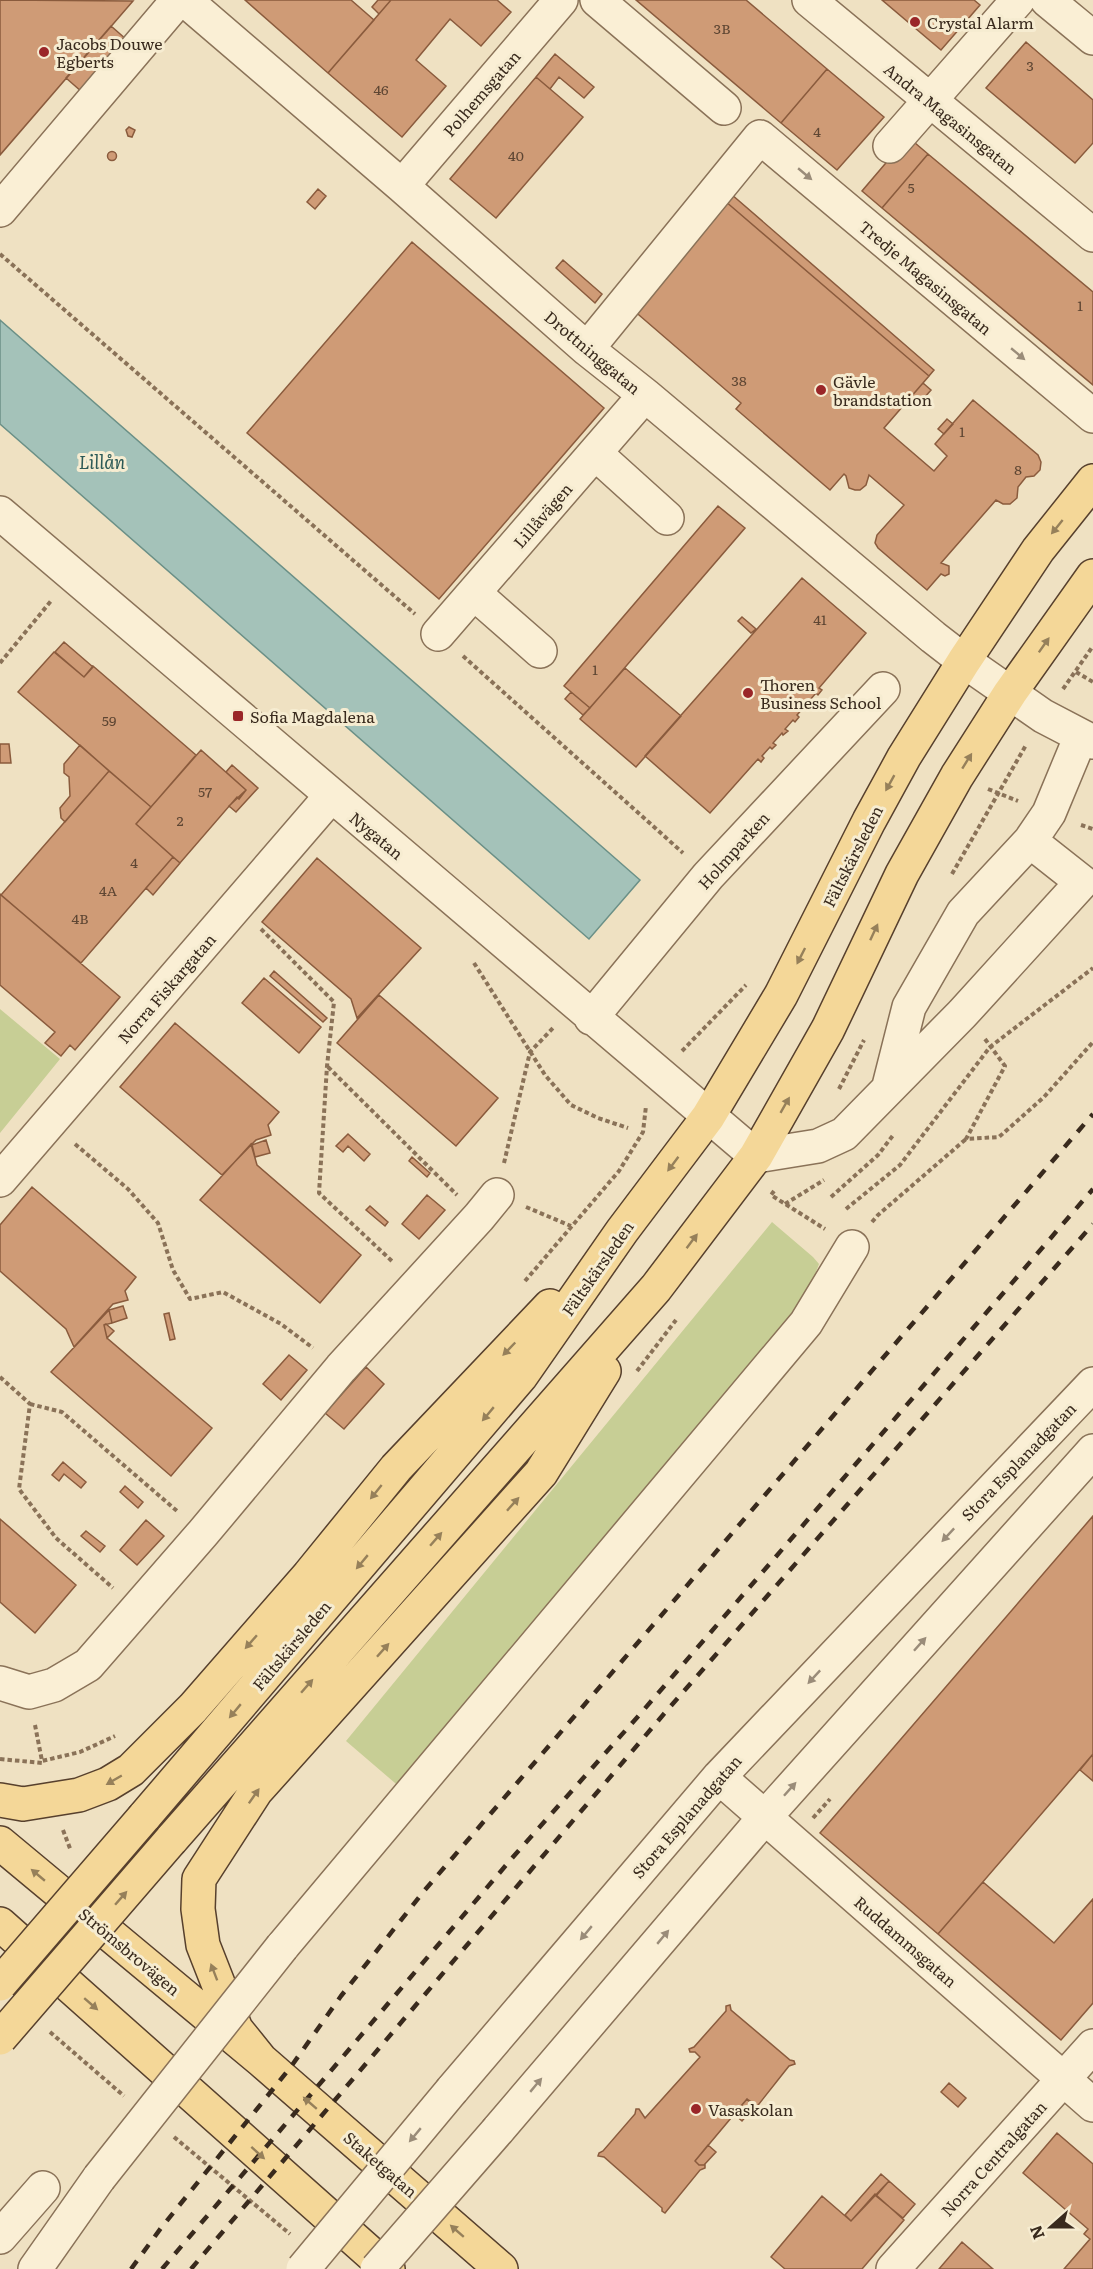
<svg xmlns="http://www.w3.org/2000/svg" width="1093" height="2269" font-family="Literata,serif">
  <rect width="100%" height="100%" fill="#efe1c2"/>
  <path fill="#c7ce95" d="M0,1009l60,50 -60,74z
    M772,1222l41,35 6,7 -20,53 -397,472 -56,-48z"/>
  <path fill="#a4c2b9" stroke="#6b9087" stroke-width="1.5" d="M0,320l640,560 -51,59 -589,-515z"/>
  <path fill="#cf9b76" stroke="#8a5b3d" stroke-width="1.5" d="M0,0l133,1 -133,154z
    M245,0h106l23,20 -46,53z
    M378,0h13l-12,14 -7,-7z
    M391,0h106l14,12 -30,34 -31,-27 -34,41 30,26 -44,51 -74,-64z
    M636,0h110l81,69 -46,54z
    M882,0h92l6,5 -39,45z
    M111,26l16,14 -45,52 -16,-14z
    M1026,42l67,58v43l-18,20 -89,-75z
    M555,54l39,33 -10,11 -25,-21 -9,12 -14,-12z
    M827,69l57,48 -47,53 -56,-47z
    M536,77l47,40 -87,101 -46,-39z
    M129,127l6,3 -3,7 -4,-1 -2,-6z
    M908,137l20,17 -46,54 -20,-17z
    M107.5 156a4.5 4.5 0 1 1 9 0a4.5 4.5 0 1 1-9 0Z
    M928,154l165,138v93l-211,-177z
    M318,189l8,7 -11,13 -8,-7z
    M731,194l203,176 -5,6 -204,-175z
    M725,201l204,175 -45,52 50,43 13,-15 -12,-12 38,-44 65,55 3,7 -1,8 -6,6 -8,1 -8,10 -1,11 -7,6h-7l-7,-4 -55,63 8,3v8l-4,2 -4,-2 -14,16 -49,-42 -3,-5 2,-8 27,-30 -35,-30 -3,10 -6,5h-5l-6,-2 -3,-12 -2,-2 -14,16 -94,-81 5,-6 -109,-94z
    M412,242l192,166 -165,191 -192,-166z
    M563,260l39,34 -7,9 -39,-35z
    M923,383l8,7 -13,15 -8,-7z
    M947,419l6,5 -9,10 -6,-5z
    M718,506l27,22 -155,180 -26,-22z
    M802,578l64,55 -47,55 3,2 -4,5 -2,-2 -7,8 3,2 -5,5 -3,-1 -7,8 2,2 -4,5 -2,-2 -8,9 3,2 -5,4 -1,-2 -9,10 3,2 -4,4 -2,-2 -8,9 2,2 -3,4 -3,-3 -48,54 -65,-57z
    M742,617l14,12 -5,4 -13,-12z
    M64,642l29,25 -9,10 -29,-25z
    M54,652l30,25 9,-11 103,89 -45,52 -133,-115z
    M625,668l56,48 -45,51 -56,-48z
    M571,692l19,16 -7,7 -18,-16z
    M0,744h9l2,19h-11z
    M80,745l29,26 -44,51 -4,-4 -1,-10 10,-12 -1,-19 -5,-4v-9z
    M201,750l45,40 -7,9 -2,-2 -57,66 -44,-39z
    M232,765l26,23 -22,24 -7,-6 17,-16 -20,-18z
    M109,771l42,36 -15,17 37,33 -92,106 -80,-68z
    M173,857l7,6 -27,32 -7,-7z
    M317,858l104,90 -64,70 -6,-19 -89,-77z
    M0,894l120,103 -45,53 -5,-5 -9,11 -16,-13 10,-11 -55,-47z
    M274,971l53,47 -4,4 -53,-46z
    M264,978l57,49 -22,26 -57,-50z
    M379,995l119,103 -42,48 -119,-103z
    M175,1023l104,89 -11,13 3,10 -15,5 -34,35 -102,-88z
    M348,1134l22,20 -6,7 -16,-15 -5,6 -7,-6z
    M266,1140l4,13 -15,4 -3,-12z
    M251,1144l6,21 104,90 -41,48 -120,-103z
    M412,1157l18,16 -3,4 -18,-16z
    M32,1187l104,90 -11,14 3,9 -15,4 -39,43 -8,-18 -66,-58v-46z
    M427,1195l18,15 -26,29 -17,-15z
    M370,1206l18,16 -3,4 -19,-16z
    M123,1306l4,12 -15,5 -3,-13z
    M109,1310l3,13 -8,2 3,13 105,90 -41,48 -120,-104z
    M169,1313l6,26 -5,1 -6,-26z
    M106,1324l8,7 -7,7 -3,-13z
    M289,1355l18,15 -26,30 -18,-16z
    M366,1367l18,17 -40,45 -19,-16z
    M63,1462l23,20 -5,6 -17,-14 -5,7 -7,-6z
    M125,1486l18,16 -5,6 -18,-16z
    M1093,1516v238l-155,180 -118,-101z
    M0,1519l76,66 -41,48 -35,-31z
    M146,1520l18,16 -27,29 -17,-15z
    M86,1531l19,15 -5,6 -19,-16z
    M1093,1754v27l-13,-11z
    M983,1882l71,61 39,-44v104l-32,37 -123,-106z
    M730,2005l1,5 59,50 4,1 1,3 -6,2 -34,43 -8,-10 -52,62 4,4h6v3l-5,2 -35,43 -3,-2v-3l-58,-51 -6,-1 1,-3 4,-2 32,-37 1,-5h3l6,9 55,-61 -5,-5h-5l-1,-3 5,-2 32,-36v-5z
    M949,2083l17,15 -8,9 -17,-15z
    M747,2099l6,4 1,4 -12,14 -8,-7z
    M1057,2133l36,31v105h-29l26,-30 -6,-5 4,-5 -65,-56z
    M708,2145l8,7 -12,13h-5l-4,-4z
    M881,2174l8,7 -38,40 -6,-6z
    M889,2181l26,23 -12,14 -27,-22z
    M875,2194l29,26 -42,49h-77l-14,-12 51,-61 29,25z
    M962,2242l31,27h-54z"/>
  <g fill="none" stroke-linecap="round" stroke-linejoin="round">
    <g stroke="#8a7258" stroke-width="36">
      <path id="minor" d="M185,0l217,186 185,163 58,46 288,242 31,24 79,55 50,26
        M597,0l127,108
        M809,0l284,235
        M1047,0l46,38
        M890,146l128,-146
        M402,186l159,-186
        M0,210l178,-210
        M587,349l173,-212 333,279
        M595,453l72,65
        M0,513l756,643 62,-10 26,-12 118,-120 120,-132 -52,-41 19,-28 32,-77
        M474,593l66,58
        M438,634l207,-239
        M591,1018l117,-142 175,-187
        M889,1086l20,-79 54,-94 67,-72
        M0,1180l331,-384
        M0,1683l29,9 25,-7 34,-20 115,-132 138,-165 138,-151 18,-22
        M719,1777l374,328
        M282,1947l524,-624 46,-76
        M452,2090l267,-313 374,-393
        M498,2130l267,-313 328,-366
        M0,2237l43,-49
        M35,2269l64,-91
        M893,2269l200,-223"/>
    </g>
    <g stroke="#57402d" stroke-width="36">
      <path id="major" d="M0,1800l23,4 56,-9 29,-11 23,-14 62,-62 116,-133 87,-107 154,-162
        M144,1817l377,-441 101,-145 86,-114 73,-122 88,-174 35,-64 60,-96 74,-111 55,-69
        M171,1840l485,-552 100,-132 72,-127 74,-155 55,-98 53,-83 83,-117
        M0,1843l261,217 240,209
        M0,1924l388,345
        M261,2060l-25,-31 -33,-84 -5,-36 1,-30 57,-88 285,-318 63,-102"/>
    </g>
    <path stroke="#8a7258" stroke-width="4" stroke-dasharray="4.5 3" stroke-linecap="butt" d="M0,254l415,360
      M463,656l220,197
      M0,663l51,-62
      M1076,672l17,10
      M1063,689l30,-43
      M988,789l30,12
      M1081,825l12,4
      M952,874l74,-129
      M261,929l73,73 -7,64 -8,127 75,70
      M474,963l71,112 26,30 27,13 30,10
      M985,1039l20,27 -39,73 33,-2 45,-40 49,-55
      M682,1051l64,-66
      M328,1067l129,128
      M839,1089l25,-49
      M75,1144l53,45 30,34 15,47 17,29 33,-7 58,32 32,24
      M504,1163l26,-111 24,-25
      M774,1191l-3,4 54,34
      M831,1197l47,-42 16,-21
      M785,1204l39,-24
      M526,1207l45,19
      M846,1209l54,-44 90,-118 103,-79
      M872,1222l6,-7 88,-76
      M525,1281l94,-110 24,-39 3,-26
      M637,1371l39,-51
      M0,1377l30,27 -11,85 37,49 57,50
      M30,1404l32,8 115,99
      M35,1725l7,36 38,-9 35,-16
      M0,1759l42,4
      M813,1818l17,-19
      M63,1830l8,21
      M50,2032l74,64
      M174,2137l116,97"/>
    <use href="#minor" stroke="#faefd5" stroke-width="33"/>
    <use href="#major" stroke="#f4d798" stroke-width="33"/>
    <path stroke="#392a1d" stroke-width="4.5" stroke-dasharray="10 10" stroke-linecap="butt" d="M131,2269l30,-41 129,-160 51,-72 83,-105 669,-777
      M162,2269l351,-412 128,-144 452,-524
      M191,2269l472,-554 430,-491"/>
    <g stroke="#8a7258" stroke-width="36" stroke-linecap="butt">
      <path id="minor-bridge" d="M99,2178l183,-231
        M303,2269l149,-179
        M377,2269l121,-139"/>
    </g>
    <g stroke="#57402d" stroke-width="36" stroke-linecap="butt">
      <path id="major-bridge" d="M0,1984l144,-167
        M0,2038l171,-198"/>
    </g>
    <use href="#minor-bridge" stroke="#faefd5" stroke-width="33"/>
    <use href="#major-bridge" stroke="#f4d798" stroke-width="33"/>
  </g>
  <defs><path id="oneway-solid" d="M-6-.8H1V-3.2L6.5 0L1 3.2V.8H-6Z" transform="scale(1.5)"/></defs>
  <g fill="#9a8c79">
    <use href="#oneway-solid" transform="translate(805 174) rotate(40)"/>
    <use href="#oneway-solid" transform="translate(1018 354) rotate(40)"/>
    <use href="#oneway-solid" transform="translate(948 1535) rotate(133)"/>
    <use href="#oneway-solid" transform="translate(920 1644) rotate(-48)"/>
    <use href="#oneway-solid" transform="translate(814 1677) rotate(133)"/>
    <use href="#oneway-solid" transform="translate(790 1789) rotate(-48)"/>
    <use href="#oneway-solid" transform="translate(586 1933) rotate(130)"/>
    <use href="#oneway-solid" transform="translate(663 1937) rotate(-50)"/>
    <use href="#oneway-solid" transform="translate(536 2085) rotate(-50)"/>
    <use href="#oneway-solid" transform="translate(415 2135) rotate(130)"/>
  </g>
  <g fill="#96805a">
    <use href="#oneway-solid" transform="translate(1057 527) rotate(129)"/>
    <use href="#oneway-solid" transform="translate(1044 645) rotate(-55)"/>
    <use href="#oneway-solid" transform="translate(967 761) rotate(-58)"/>
    <use href="#oneway-solid" transform="translate(890 783) rotate(119)"/>
    <use href="#oneway-solid" transform="translate(874 932) rotate(-65)"/>
    <use href="#oneway-solid" transform="translate(801 956) rotate(117)"/>
    <use href="#oneway-solid" transform="translate(785 1105) rotate(-60)"/>
    <use href="#oneway-solid" transform="translate(673 1164) rotate(127)"/>
    <use href="#oneway-solid" transform="translate(692 1241) rotate(-53)"/>
    <use href="#oneway-solid" transform="translate(509 1349) rotate(134)"/>
    <use href="#oneway-solid" transform="translate(488 1414) rotate(130)"/>
    <use href="#oneway-solid" transform="translate(376 1492) rotate(129)"/>
    <use href="#oneway-solid" transform="translate(513 1504) rotate(-48)"/>
    <use href="#oneway-solid" transform="translate(436 1539) rotate(-49)"/>
    <use href="#oneway-solid" transform="translate(362 1562) rotate(130)"/>
    <use href="#oneway-solid" transform="translate(251 1642) rotate(131)"/>
    <use href="#oneway-solid" transform="translate(383 1650) rotate(-48)"/>
    <use href="#oneway-solid" transform="translate(307 1686) rotate(-49)"/>
    <use href="#oneway-solid" transform="translate(235 1711) rotate(130)"/>
    <use href="#oneway-solid" transform="translate(114 1780) rotate(150)"/>
    <use href="#oneway-solid" transform="translate(254 1796) rotate(-55)"/>
    <use href="#oneway-solid" transform="translate(38 1875) rotate(-140)"/>
    <use href="#oneway-solid" transform="translate(121 1898) rotate(-49)"/>
    <use href="#oneway-solid" transform="translate(214 1972) rotate(-111)"/>
    <use href="#oneway-solid" transform="translate(91 2004) rotate(41)"/>
    <use href="#oneway-solid" transform="translate(310 2103) rotate(-139)"/>
    <use href="#oneway-solid" transform="translate(258 2153) rotate(42)"/>
    <use href="#oneway-solid" transform="translate(457 2231) rotate(-139)"/>
  </g>
  <g fill="#9a2628" stroke="#f6ecd1" stroke-width="2">
    <circle cx="915" cy="22" r="6"/>
    <circle cx="44" cy="52" r="6"/>
    <circle cx="821" cy="390" r="6"/>
    <circle cx="748" cy="693" r="6"/>
    <rect x="232" y="710" width="12" height="12" rx="3"/>
    <circle cx="696" cy="2109" r="6"/>
  </g>
  <g text-anchor="middle" dominant-baseline="central" stroke-width="6" stroke-linejoin="round" paint-order="stroke">
    <g font-size="14" fill="#5e4633">
      <text x="722" y="28">3B</text>
      <text x="1030" y="65">3</text>
      <text x="381" y="89">46</text>
      <text x="817" y="131">4</text>
      <text x="516" y="155">40</text>
      <text x="911" y="187">5</text>
      <text x="1080" y="305">1</text>
      <text x="739" y="380">38</text>
      <text x="962" y="431">1</text>
      <text x="1018" y="469">8</text>
      <text x="820" y="619">41</text>
      <text x="595" y="669">1</text>
      <text x="109" y="720">59</text>
      <text x="205" y="791">57</text>
      <text x="180" y="820">2</text>
      <text x="134" y="862">4</text>
      <text x="108" y="890">4A</text>
      <text x="80" y="918">4B</text>
    </g>
    <g font-size="16" fill="#392a1d" stroke="#f6ecd1" text-anchor="start">
      <text x="927" y="22">Crystal Alarm</text>
      <text x="56" y="43">Jacobs Douwe<tspan x="56" dy="18">Egberts</tspan></text>
      <text x="833" y="381">Gävle<tspan x="833" dy="18">brandstation</tspan></text>
      <text x="760" y="684">Thoren<tspan x="760" dy="18">Business School</tspan></text>
      <text x="250" y="716">Sofia Magdalena</text>
      <text x="708" y="2109">Vasaskolan</text>
    </g>
    <g font-size="16" fill="#392a1d" stroke="#f6ecd1">
      <text transform="translate(481 93) rotate(-49)">Polhemsgatan</text>
      <text transform="translate(951 118) rotate(39)">Andra Magasinsgatan</text>
      <text transform="translate(926 277) rotate(40)">Tredje Magasinsgatan</text>
      <text transform="translate(593 352) rotate(40)">Drottninggatan</text>
      <text transform="translate(542 515) rotate(-49)">Lillåvägen</text>
      <text transform="translate(377 835) rotate(40)">Nygatan</text>
      <text transform="translate(733 850) rotate(-48)">Holmparken</text>
      <text transform="translate(852 856) rotate(-63)">Fältskärsleden</text>
      <text transform="translate(166 988) rotate(-49)">Norra Fiskargatan</text>
      <text transform="translate(597 1268) rotate(-55)">Fältskärsleden</text>
      <text transform="translate(1018 1461) rotate(-46)">Stora Esplanadgatan</text>
      <text transform="translate(291 1645) rotate(-50)">Fältskärsleden</text>
      <text transform="translate(686 1816) rotate(-49)">Stora Esplanadgatan</text>
      <text transform="translate(906 1941) rotate(41)">Ruddammsgatan</text>
      <text transform="translate(130 1951) rotate(40)">Strömsbrovägen</text>
      <text transform="translate(993 2158) rotate(-48)">Norra Centralgatan</text>
      <text transform="translate(381 2164) rotate(41)">Staketgatan</text>
    </g>
    <g font-size="18" font-style="italic" fill="#2c5956" stroke="#f6ecd1">
      <text x="102" y="461">Lillån</text>
    </g>
  </g>
  <g transform="translate(1051 2227) rotate(249)" stroke="#f6ecd1" stroke-width="4.5" paint-order="stroke">
  <path d="M0-4.5L10 22L0 15L-10 22Z" fill="#392a1d"/>
  <text y="-9" font-size="16" font-weight="bold" text-anchor="middle" fill="#392a1d">N</text>
  </g>
</svg>
